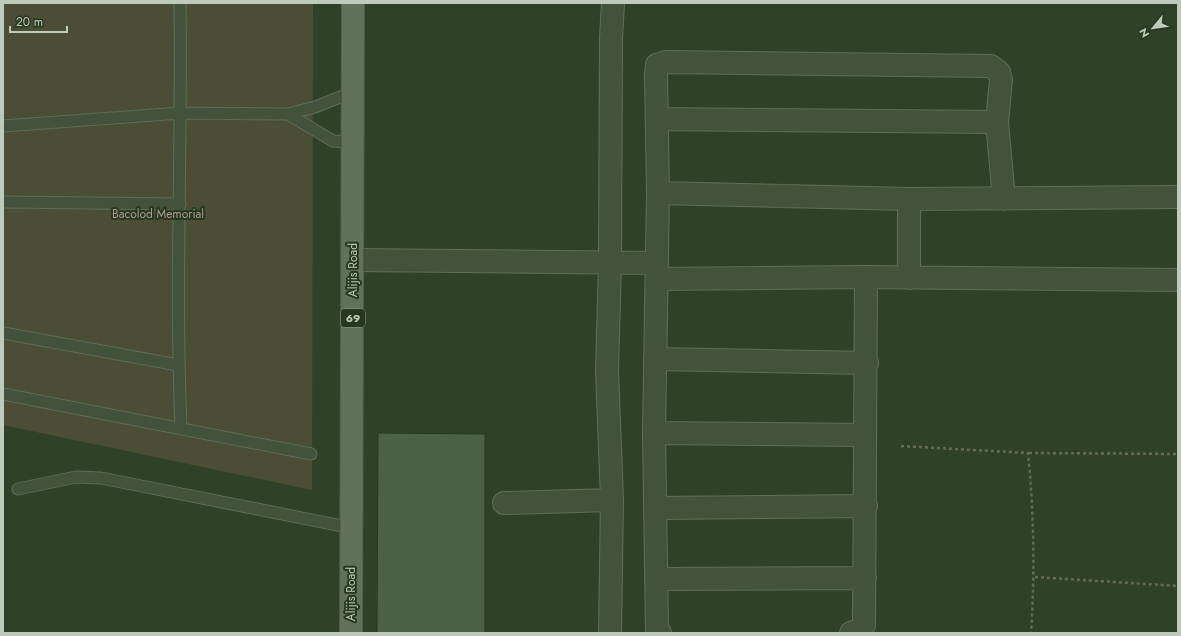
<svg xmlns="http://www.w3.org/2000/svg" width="1181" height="636" font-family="Jost,sans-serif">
  <rect width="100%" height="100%" fill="#2f4229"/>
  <path fill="#4b4d37" d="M3,3h310l-1,487 -309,-65z"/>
  <path fill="#4c6145" stroke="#293924" d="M378,433l107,1v199h-108z"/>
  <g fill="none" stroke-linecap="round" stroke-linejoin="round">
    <g stroke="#606f5b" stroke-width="13">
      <path id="lane" d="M180,3c2,142 -5,283 1,425
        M288,114l45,27 19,1
        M3,126l178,-13 107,1 27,-7 38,-15
        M3,202l177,2
        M3,333l175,32
        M3,394l308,60
        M18,489l58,-12 25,1 251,50"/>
    </g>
    <g stroke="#606f5b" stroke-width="24">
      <path id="street" d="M657,119l340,3
        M658,193l251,6 269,-2
        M353,260l304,3
        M909,278v-79
        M657,279l209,-2 312,3
        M655,359l212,4
        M654,433l210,2
        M504,503l108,-3
        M656,508l210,-2
        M656,579l209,-1
        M610,633l2,-133 -5,-129 3,-109 1,-224 2,-35
        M660,633l-3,-3 -3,-197 4,-240 -2,-119 1,-9 9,-3 325,4 8,6 2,8 -4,42 7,77
        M851,633l9,-3 4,-5 2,-348"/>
    </g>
    <g stroke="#4e5e4a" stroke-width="24">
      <path id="primary" d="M351,633l2,-630"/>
    </g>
    <path stroke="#666c57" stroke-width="2.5" stroke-dasharray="3 3" stroke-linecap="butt" d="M901,446l127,7c6,60 7,120 3,180
      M1029,453l149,1
      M1035,577l143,9"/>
    <use href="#lane" stroke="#42523d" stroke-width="11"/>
    <use href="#street" stroke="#42523d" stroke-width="22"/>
    <use href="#primary" stroke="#61715b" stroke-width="22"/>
  </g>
  <g text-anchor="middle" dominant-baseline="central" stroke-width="4" stroke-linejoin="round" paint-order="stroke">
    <rect fill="#273722" stroke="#919f8c" stroke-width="1" x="341" y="309" width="24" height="18" rx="3"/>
    <g font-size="11" font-weight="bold" fill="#becbba">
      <text x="353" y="318">69</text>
    </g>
    <g font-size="12" fill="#af9c8f" stroke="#273722">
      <text x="158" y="214">Bacolod Memorial</text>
    </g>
    <g font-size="12" fill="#becbba" stroke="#273722">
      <text transform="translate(353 270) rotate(-90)">Alijis Road</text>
      <text transform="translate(351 594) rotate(-90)">Alijis Road</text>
    </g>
  </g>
  <rect width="1181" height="636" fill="none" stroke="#becbba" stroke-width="8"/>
  <g transform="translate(1153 28) rotate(241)" stroke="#273722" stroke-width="3" paint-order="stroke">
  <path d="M0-3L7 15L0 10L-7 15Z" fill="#becbba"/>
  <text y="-6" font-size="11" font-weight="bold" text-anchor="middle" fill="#becbba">N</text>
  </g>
  <path d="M10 26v6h57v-6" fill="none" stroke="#becbba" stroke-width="2"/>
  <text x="16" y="26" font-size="12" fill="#becbba" stroke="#273722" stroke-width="3" paint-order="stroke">20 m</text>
</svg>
